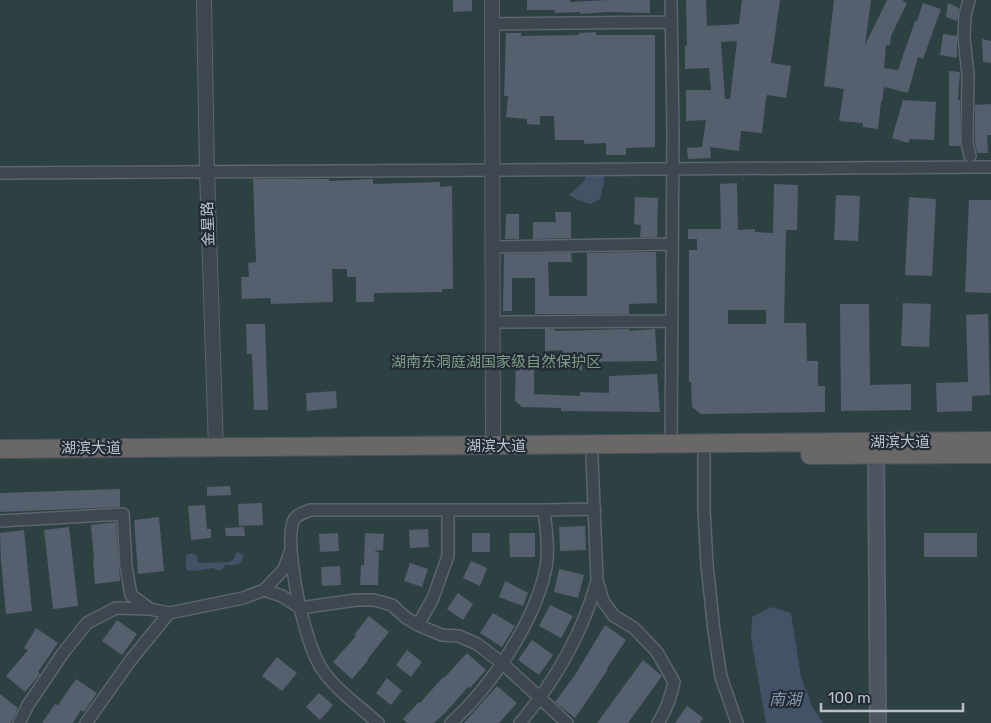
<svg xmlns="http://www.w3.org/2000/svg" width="991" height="723" font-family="Rubik,'Noto Sans SC',sans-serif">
  <rect width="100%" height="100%" fill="#2a3440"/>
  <path fill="#2d4142" d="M0,0h991v723h-991z"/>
  <path fill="#425267" d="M604,169v14l-4,16 -10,5 -12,-4 -9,-5 15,-14 3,-7z
    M237,552l7,3c-4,12 -8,10 -19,10l-3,5h-7l-1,-2 -21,3 -7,-1v-15l6,-2 5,3 1,7h3l28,-1 4,-2z
    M771,607l20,6 10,64 11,29 11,17h-57l-15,-85 1,-21z"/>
  <path fill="#565f6d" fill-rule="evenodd" d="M453,0h19v11l-19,1z
    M527,0h43v2l37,-2h43v13l-44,-1 -26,2v-2l-25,1v-3h-28z
    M686,0h20l1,26 32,-2 3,-24h38l-9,63 20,3 -5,32 -19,-3 -1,3 -4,35 -21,-2 -2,20 -29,-4 1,11 -23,1 -1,-11 15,-1 4,-27 -20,1v-31h25l-2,-22 -24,1v-23h2zM737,41l-7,58h-5l-4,-57z
    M834,0h37l-6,45 22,-45h15l5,3 -16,33 -1,9h-4l-2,23 14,2 17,-49h2l6,-18 18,6 -18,50 -5,-2 -10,36 -24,-6 -2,15h-1l-3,27 -15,-2v-4l-24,-2 5,-32 -20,-3z
    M948,3l11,5 -2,13 -11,-4z
    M596,32v3h59v112l-29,1v7h-20v-12l-22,1v-4h-29l-1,-24h-14v9l-13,-1v-5l-21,-2 2,-21h-4l2,-63h15v3l58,-1v-2z
    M943,34l14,2v22l-17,-3z
    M982,39l9,2v22l-8,-1z
    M949,71l11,1 -2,28h2v46h-11z
    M903,100l33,2 -2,38 -24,-1 -2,4 -16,-5z
    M991,104v31h-4l1,18h-11l-2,-11v-37z
    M253,179h76v2l44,-2v5l67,-2v5l12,-1 1,103h-11v3l-68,1v9h-18v-25h-9v-8h-15l1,33 -62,2 -1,-6 -28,1 -1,-22h8l-1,-14 8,-1z
    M737,183l1,47 17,-1v3l18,1 1,-49 24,1 -1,45h-11l-2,93h22l1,38h11v25h7v26l-124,2 -9,-7 -1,-25h-2v-132h8v-11h-9v-10h33l-1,-45zM728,310h38v14h-38z
    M836,195l24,1 -2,45 -24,-1z
    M635,197l23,1 -1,39h-17l1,-12 -7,-1z
    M909,197l27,2 -4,77 -27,-1z
    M969,200h22v93l-26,-1z
    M555,212h16v26l-38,1v-17h23z
    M506,214h13v25h-14z
    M638,252h18l1,51 -28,1v10h-94v-36h-23v33h-9l1,-57 67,-1 1,9h-24l1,34h38v-43z
    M903,303l28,1 -2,43 -28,-1z
    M840,304h29l1,81 41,-1v26l-70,1z
    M988,314l2,81 -18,1v15l-35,1 -1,-29 32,-1 -2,-67z
    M246,324h19l3,86h-14l-2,-56h-5z
    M545,329h10v2l74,-2v2l26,-2 2,32 -75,1v8l-19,-1v-19l-18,1z
    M516,356h18v38l46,2v-4l29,1v-17l48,-2 3,38 -99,-1v-3l-39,-1 -7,-6z
    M336,391l1,17 -30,3 -1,-18z
    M230,486l1,9 -24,1v-9z
    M120,489v18l-120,5v-19z
    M262,503l1,22 -24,1 -1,-22z
    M205,505l2,24h4v9l-20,2 -3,-34z
    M159,517l5,54 -26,3 -4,-54z
    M116,522l4,59 -25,3 -2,-24 1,-1 -3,-34z
    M585,526l1,24 -26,1 -1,-24z
    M69,527l9,79 -25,3 -9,-79z
    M244,527l1,9h-19l-1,-8z
    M428,529l1,18 -19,1 -1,-18z
    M24,530l8,81 -26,3 -5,-53 -1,-28z
    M338,533l1,18 -19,1 -1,-18z
    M365,533l19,1 -1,16 -9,1 5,2 -1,32h-18l1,-20h3z
    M472,533h18v19h-18z
    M509,533h26v24h-25z
    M924,533h53v24h-53z
    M471,561l16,7 -7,18 -17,-8z
    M410,563l18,6 -6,18 -18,-6z
    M340,566l1,19 -19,1 -1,-19z
    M559,569l25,6 -6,23 -24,-6z
    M505,581l23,12 -5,13 -24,-9z
    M458,593l15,11 -10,16 -16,-11z
    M550,605l23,11 -12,22 -22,-12z
    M493,613l22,13 -13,21 -22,-14z
    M369,616l20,16 -22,28 1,1 -16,18 -19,-17 23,-26 -2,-1z
    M117,620l20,14 -15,21 -20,-14z
    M605,625l21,15 -19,28 1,1 -19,29 -14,20 -20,-16 20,-27z
    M36,628l22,15 -20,29 2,2 -15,18 -19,-16 22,-26 -4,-2z
    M532,640l21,15 -14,20 -21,-15z
    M407,650l15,12 -11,15 -15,-12z
    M467,653l19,17 -16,18 -2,-1 -22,25 -12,11h-27l-4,-4 16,-17 1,1 23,-26 1,1z
    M277,657l20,16 -15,18 -20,-15z
    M643,660l19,16 -34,47h-31z
    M387,678l15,13 -11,14 -15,-12z
    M76,679l21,14 -13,19 -3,-2 -8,13h-31l13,-19 3,1z
    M497,686l20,17 -18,20h-35z
    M319,693l14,12 -13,15 -14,-13z
    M0,694l18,14 -7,15h-11z
    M687,706l16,12 -3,5h-25z"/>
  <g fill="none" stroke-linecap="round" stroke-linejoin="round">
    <g stroke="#5c646e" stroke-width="14">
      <path id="minor" d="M969,0l-4,16 -1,21 4,38 -1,68 3,13
        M492,24l179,-2
        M0,173l991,-6
        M492,247l180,-3
        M492,322l180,-1
        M671,444l2,-312 -2,-132
        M704,456v54l3,55 7,66 7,46 16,46
        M592,457l5,123 6,21 11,15 20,12 23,24 17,30c-3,15 -7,27 -16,41
        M544,510l51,-1
        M448,511v45l-15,42 -15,27 24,10 17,1 18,8 25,19 65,60
        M0,521l123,-7 3,52 5,29 19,14
        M264,590l18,6 18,12c5,19 10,40 20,58 13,22 39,40 58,57
        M418,625l-13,-8 -13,-12 -18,-5h-18l-56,8c-4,-17 -16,-79 -4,-91 3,-3 10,-5 14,-7h234c2,20 6,42 1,62 -12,52 -54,115 -94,151
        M19,723l9,-18 35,-52 24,-30 29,-15 34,1 19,4 74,-15 21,-8 20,-21 6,-17
        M86,723l44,-62 39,-48
        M520,723c35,-42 62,-88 77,-142"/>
    </g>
    <g stroke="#5c646e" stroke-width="16">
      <path id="tertiary" d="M204,0l3,171 9,277
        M492,0l1,446"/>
    </g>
    <g stroke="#5c646e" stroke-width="18">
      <path id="secondary" d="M876,455l2,268"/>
    </g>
    <g stroke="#49515b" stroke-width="20">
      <path id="trunk" d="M0,449l991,-8
        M810,455l181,-1"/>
    </g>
    <use href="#minor" stroke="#3e4650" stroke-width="11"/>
    <use href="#tertiary" stroke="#3e4650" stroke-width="14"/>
    <use href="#secondary" stroke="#4d5563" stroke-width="15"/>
    <use href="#trunk" stroke="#696866" stroke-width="18"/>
  </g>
  <g text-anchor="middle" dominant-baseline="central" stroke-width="4.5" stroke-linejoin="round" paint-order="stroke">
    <g font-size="15" fill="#bbc1ca" stroke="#232b36">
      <text transform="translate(208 224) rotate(-92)">金星路</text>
      <text x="900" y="442">湖滨大道</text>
      <text x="496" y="446">湖滨大道</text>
      <text x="91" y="448">湖滨大道</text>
    </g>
    <g font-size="15" fill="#7c9d84" stroke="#232b36">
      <text x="496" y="362">湖南东洞庭湖国家级自然保护区</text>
    </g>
    <g font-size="16" font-style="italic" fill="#8698ae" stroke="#232b36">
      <text x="785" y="699">南湖</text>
    </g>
  </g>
  <path d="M821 703v8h142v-8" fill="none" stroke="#bbc1ca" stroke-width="2.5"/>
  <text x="828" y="703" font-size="15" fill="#bbc1ca" stroke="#232b36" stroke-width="4" paint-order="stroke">100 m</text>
</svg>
